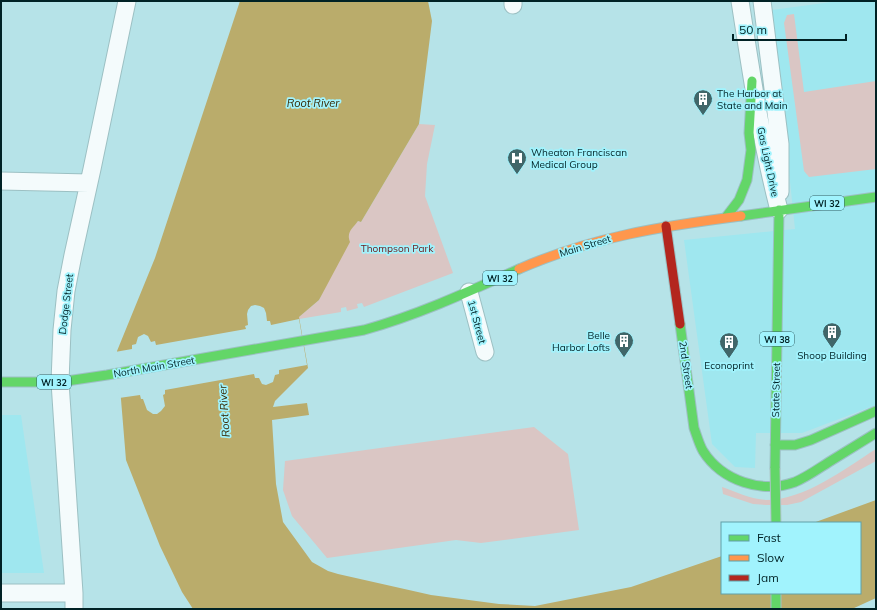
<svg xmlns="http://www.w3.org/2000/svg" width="877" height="610" font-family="Mulish,sans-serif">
  <rect width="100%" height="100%" fill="#b6e3e8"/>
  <path fill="#9fe7ef" d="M839,1h37v404l-74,28h-46l-1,35 -20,-1 -23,-23 -28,-204 111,-11 -23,-219z
    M1,415h20l23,158h-43z"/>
  <path fill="#dac6c4" d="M794,14l10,78 72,-11v88l-67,8 -5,-6 -20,-148 3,-8z
    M419,124l16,1 -8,39 -2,32 28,77 -89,34 -2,-4 -5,1 1,4 -11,3 -1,-4 -5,1v4l-42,7v-2l20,-17 29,-62 1,-7 9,-10 3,1z
    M534,427l34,27 11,76 -98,13 -25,-3 -129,18 -35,-42 -9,-26 2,-29z
    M876,449v12l-75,41 -14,3h-21l-13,-1 -30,-10 -1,-7c14,5 29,12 44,13 39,0 78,-31 110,-51z"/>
  <path fill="#baac6b" d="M240,1h188l4,20 -13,103 -58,98 -3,-1c-5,7 -12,11 -8,21l-31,58 -20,17 9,51 -33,33 -2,6 34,-4 2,12 -37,5 4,64 7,38 29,40 16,9 10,3 93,21 68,9 36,2 96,-19 91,-31v37h138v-70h-47l63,-23v98l-24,11h-659l-11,-17 -22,-46 -34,-86 -9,-109 38,-93z"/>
  <path fill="#b6e3e8" d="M255,305l5,1 4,2 2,5 1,8h3l1,4 28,-6 8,46 -28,5v4l-4,1 -2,7 -7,3 -4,-1 -3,-6h-4l-1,-4 -89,16v4l-2,1 2,11 -4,5 -4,3h-4l-6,-4 -4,-11h-2l-1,-4 -21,3 -4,-46 17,-3v-4l4,-1 2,-7 6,-3 4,2 3,6 4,-1 1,4 90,-16 -1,-3 3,-1 -1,-11 1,-4 3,-4z"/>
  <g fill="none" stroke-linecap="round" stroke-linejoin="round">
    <g stroke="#9cc0c3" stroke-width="19">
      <path id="street" d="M513,1v4
        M740,1c11,70 21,140 39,209
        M762,1l18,143v48
        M1,181l88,2
        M469,292l16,60
        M1,593h73
        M74,609v-16l-14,-211 2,-52 4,-39 7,-36 19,-86 35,-168"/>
    </g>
    <g stroke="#9cc0c3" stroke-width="11">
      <path id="fast" d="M741,216l135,-19
        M726,217l13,-17 8,-20 4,-30 -2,-17 3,-52
        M680,324l14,104c3,8 5,16 9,23 19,30 59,43 92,31 12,-5 23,-13 34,-20 16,-10 31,-19 47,-29
        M1,382h59l47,-7 257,-45c54,-15 104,-38 155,-61
        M775,445h20l16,-5 65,-29
        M775,468l4,-258
        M776,593v16"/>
    </g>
    <g stroke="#9cc0c3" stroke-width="11">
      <path id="slow" d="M519,269c73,-32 144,-43 222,-53"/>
    </g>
    <g stroke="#9cc0c3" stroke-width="11">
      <path id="jam" d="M666,226l14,98"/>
    </g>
    <use href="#street" stroke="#f4fbfc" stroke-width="17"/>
    <use href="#fast" stroke="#63d668" stroke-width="9"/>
    <use href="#slow" stroke="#ff974d" stroke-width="9"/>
    <use href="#jam" stroke="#b3261e" stroke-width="9"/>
    <g stroke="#adc4c7" stroke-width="11" stroke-linecap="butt">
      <path id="fast-bridge" d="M775,468l1,55"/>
    </g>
    <use href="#fast-bridge" stroke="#63d668" stroke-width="9"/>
  </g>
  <defs>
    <g id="building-pin" transform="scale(1)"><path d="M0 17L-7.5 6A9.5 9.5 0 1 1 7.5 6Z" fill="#406669" stroke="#a1f3fd"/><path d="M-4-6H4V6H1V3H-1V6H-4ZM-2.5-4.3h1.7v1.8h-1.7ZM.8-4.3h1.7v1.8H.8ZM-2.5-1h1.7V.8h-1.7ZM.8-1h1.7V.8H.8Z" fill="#fff"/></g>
    <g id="hospital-pin" transform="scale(1)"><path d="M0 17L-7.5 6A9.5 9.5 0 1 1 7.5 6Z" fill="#406669" stroke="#a1f3fd"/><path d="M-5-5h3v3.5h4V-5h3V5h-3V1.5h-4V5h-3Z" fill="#fff"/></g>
  </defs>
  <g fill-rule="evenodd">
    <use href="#building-pin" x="703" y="99"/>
    <use href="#hospital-pin" x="517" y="158"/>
    <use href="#building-pin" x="832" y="332"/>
    <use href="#building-pin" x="624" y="341"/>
    <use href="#building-pin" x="729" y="342"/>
  </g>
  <g text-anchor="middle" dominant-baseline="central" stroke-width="3.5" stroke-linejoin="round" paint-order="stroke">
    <g fill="#a1f3fd" stroke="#306166" stroke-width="1">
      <rect x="810" y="196" width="34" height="14" rx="3"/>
      <rect x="483" y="271" width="34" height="14" rx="3"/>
      <rect x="760" y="332" width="34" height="14" rx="3"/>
      <rect x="37" y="375" width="34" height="14" rx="3"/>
    </g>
    <g font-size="9" font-weight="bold" fill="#002225">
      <text x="827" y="203">WI 32</text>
      <text x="500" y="278">WI 32</text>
      <text x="777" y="339">WI 38</text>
      <text x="54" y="382">WI 32</text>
    </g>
    <g font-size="10" fill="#002225" stroke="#a1f3fd" text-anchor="start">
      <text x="717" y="93">The Harbor at<tspan x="717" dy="12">State and Main</tspan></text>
      <text x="531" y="152">Wheaton Franciscan<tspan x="531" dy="12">Medical Group</tspan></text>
      <text x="610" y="335" text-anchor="end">Belle<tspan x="610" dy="12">Harbor Lofts</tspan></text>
      <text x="832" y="355" text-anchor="middle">Shoop Building</text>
      <text x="729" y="365" text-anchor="middle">Econoprint</text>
    </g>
    <g font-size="10" fill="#002225" stroke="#a1f3fd">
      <text transform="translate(768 162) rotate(78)">Gas Light Drive</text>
      <text transform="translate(585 246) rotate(-17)">Main Street</text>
      <text transform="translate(66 304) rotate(-83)">Dodge Street</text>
      <text transform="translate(477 322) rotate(75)">1st Street</text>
      <text transform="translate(686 365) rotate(82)">2nd Street</text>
      <text transform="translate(154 367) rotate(-10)">North Main Street</text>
      <text transform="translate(776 390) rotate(-89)">State Street</text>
    </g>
    <g font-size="10" fill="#6c1516" stroke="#a1f3fd">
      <text x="397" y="248">Thompson Park</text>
    </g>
    <g font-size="11" font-style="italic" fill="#372700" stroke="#a1f3fd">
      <text x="313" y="103">Root River</text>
      <text transform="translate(224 411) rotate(-94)">Root River</text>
    </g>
  </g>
  <rect width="877" height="610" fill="none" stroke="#002225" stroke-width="4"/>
  <rect x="721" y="522" width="140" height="72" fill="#a1f3fd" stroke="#619fa7"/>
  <rect x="729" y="535" width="20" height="6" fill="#63d668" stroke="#619fa7"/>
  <text x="757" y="542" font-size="12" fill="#002225">Fast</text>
  <rect x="729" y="555" width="20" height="6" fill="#ff974d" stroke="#619fa7"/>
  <text x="757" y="562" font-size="12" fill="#002225">Slow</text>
  <rect x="729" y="575" width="20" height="6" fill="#b3261e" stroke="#619fa7"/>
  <text x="757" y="582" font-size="12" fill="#002225">Jam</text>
  <path d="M733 34v6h113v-6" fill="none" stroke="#002225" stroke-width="2"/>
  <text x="739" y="34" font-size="12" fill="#002225" stroke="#a1f3fd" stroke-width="3" paint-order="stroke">50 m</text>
</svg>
